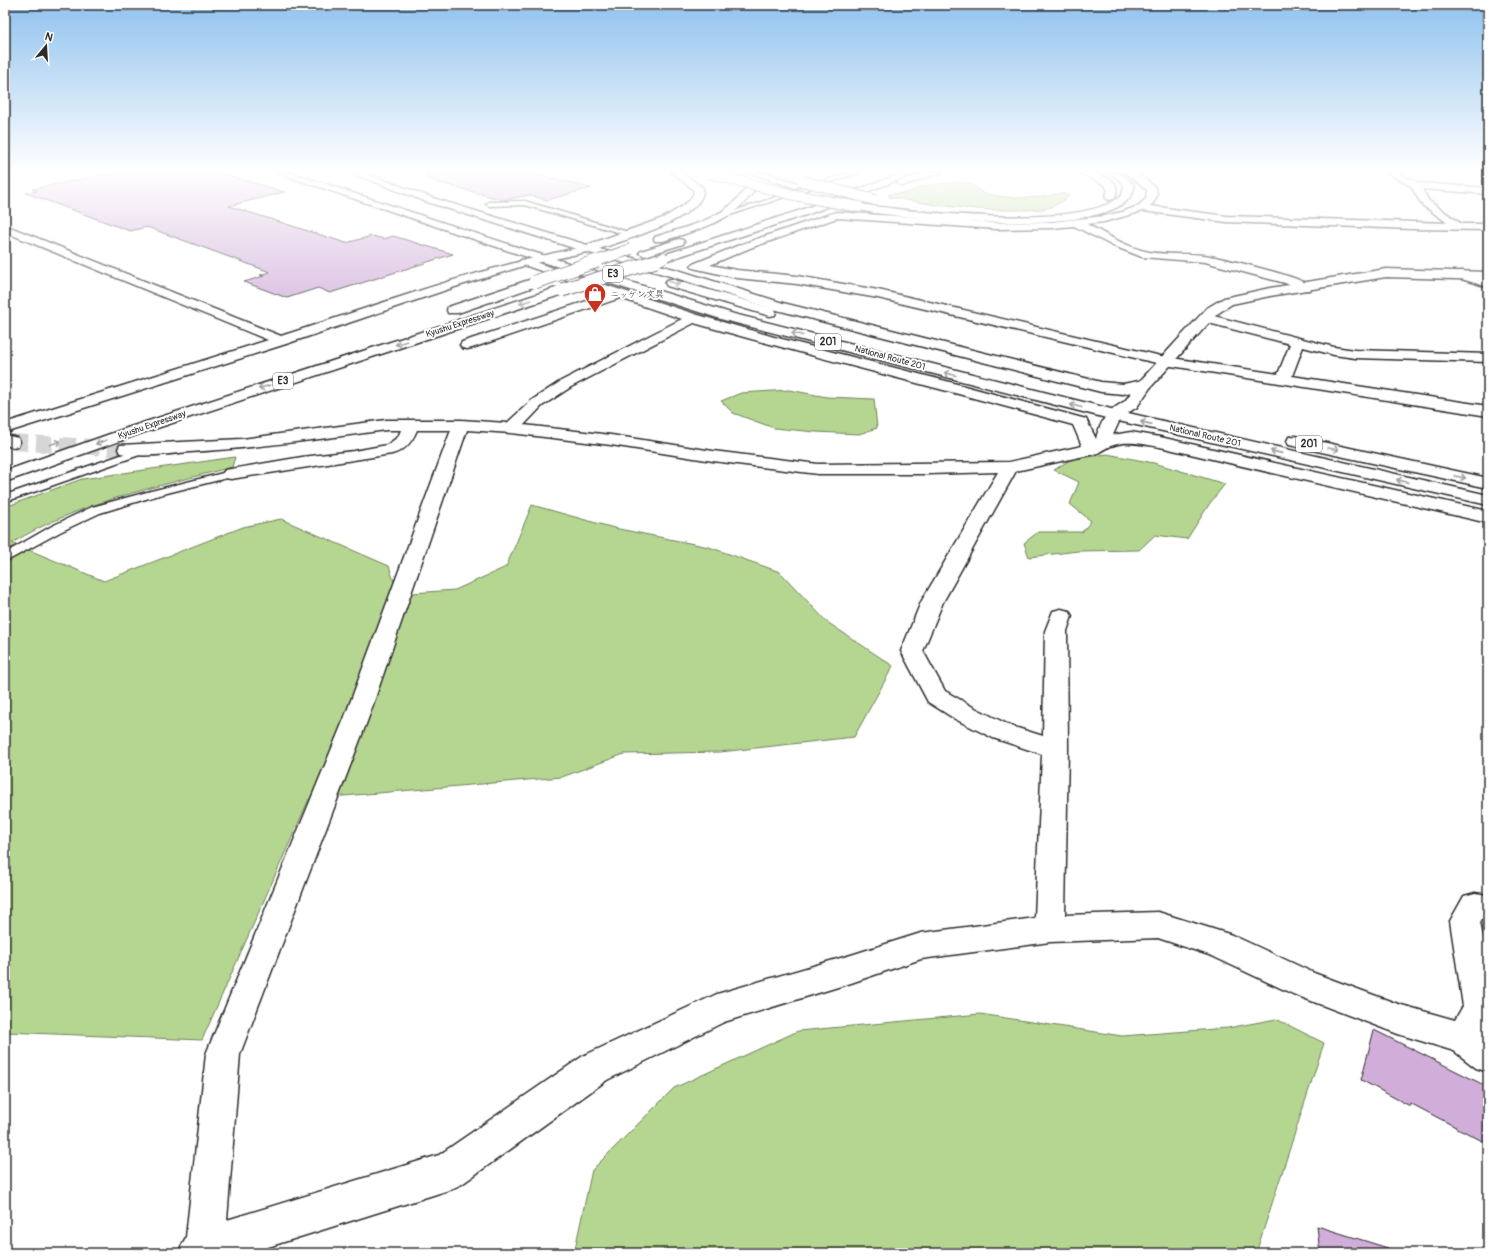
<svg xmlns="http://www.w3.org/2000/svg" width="1493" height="1258" font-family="Pangolin,'Klee One',sans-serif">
  <rect width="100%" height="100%" fill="#fff"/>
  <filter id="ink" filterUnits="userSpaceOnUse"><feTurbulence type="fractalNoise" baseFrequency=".025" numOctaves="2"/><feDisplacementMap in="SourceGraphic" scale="8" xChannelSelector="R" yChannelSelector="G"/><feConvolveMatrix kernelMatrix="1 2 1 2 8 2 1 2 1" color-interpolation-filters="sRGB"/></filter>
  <g filter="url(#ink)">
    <path fill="#b5d690" stroke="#70805e" d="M959,182l12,2 13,10 31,4 26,-1 20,-4 8,3c-6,5 -11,8 -18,11 -10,3 -23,3 -34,3 -43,1 -86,-5 -128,-13v-3l17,-1 18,-7z
      M789,390l38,7 47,2 3,29 -18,6 -44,-2 -41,-4 -41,-15 -12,-12 20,-8z
      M1107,454l47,9 71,21 -15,19 -23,36 -32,-4 -16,15 -61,1 -49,6 -5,-14 14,-11h44l9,-11 -21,-17 9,-22 -25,-12 16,-10z
      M235,457l-3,10c-75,20 -154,35 -220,76l92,38 139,-54 38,-8 108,47 9,28 57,-4 51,-23 26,-62 82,23 95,19 71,25 47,50 66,44 -39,71 -134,15 -96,2 -62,23 -253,22 -107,241 -197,-8v-525l77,-28z
      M980,1014l142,22 106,-8 48,-9 48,24 -68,210h-682l18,-83 82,-82 124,-57z"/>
    <path fill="#d0aed9" stroke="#2b2b2b" d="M118,172h97l70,20 -56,14 117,37 26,-7 12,3 9,-3 60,18 -123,39 -12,-5 -31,10 -43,-16 20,-6 -4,-1 10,-3 -123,-45 -17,4 -104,-38 11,-2 -5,-2z
      M427,172h101l63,16 -44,12 -18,-5 -26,5 -77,-21z
      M1374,1030l114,57v57l-78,-41v3l-49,-26z
      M1317,1226l71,22 -1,5h-67z"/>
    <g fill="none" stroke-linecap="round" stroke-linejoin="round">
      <path stroke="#d5d5d5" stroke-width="16" stroke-dasharray="16 8" stroke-linecap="butt" d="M12,442l114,7"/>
      <g stroke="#2b2b2b" stroke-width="3">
        <path id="service" d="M851,172h10l-146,48 -5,-1z
          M525,201l106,32 1,1 -5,1 -102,-30 -36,1 -3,-2 3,-2z
          M144,447l4,1 1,2 -1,2 -143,50v-7z
          M231,471l6,3 -2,2 -76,19 -59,18 -40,19 -55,30v-9l47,-27 40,-19 59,-16z"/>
      </g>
      <g stroke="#2b2b2b" stroke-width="3">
        <path id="minor" d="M349,172h13l71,26 154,47 76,-27 15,-9 11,-8 5,-8 -1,-4 -22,-17h11l21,16c4,30 -82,53 -104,61l79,21 105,33 318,79 22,2 21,-4 5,2 3,3 -3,3 -26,6 -22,-2 -328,-83 -103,-33 -87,-25 -156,-49z
          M1125,172h11l19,15c4,7 1,14 -5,19l76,10 222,7 -26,-18 -11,-19 -26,-14h12l22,11 69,5v6l-66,-5 7,12 33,23h26v6l-75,-1 -187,-7 -83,-11 -39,11 -17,2c18,10 41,24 62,28 17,3 37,1 55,3 15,2 102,23 108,32l-2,3h-8l-17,-7 -80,-21 -63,-5 -31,-12 -37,-19 -22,2 -55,1 -160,-11 -87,30 -40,17 27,5 60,6 81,14 287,67 113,17 12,-30 -89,-23 -2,-3 2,-3 5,-1 128,33 21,3 133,4v8l-133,-4 -21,-3 -31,-8 -11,29 196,30v10l-323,-51 -287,-67 -81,-14 -60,-6 -44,-10 -2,-2 2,-2 49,-20 94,-32 161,11 55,-1 52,-6 18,-4 16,-6 8,-7 1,-9z
          M525,259l173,56 76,22 172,44 140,38 10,20c2,-10 7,-19 12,-27l6,-2 6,2 2,3 -9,20 18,-3 29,5 328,74v12l-328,-76c-25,-4 -40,-9 -62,6l-82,18 -73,131 -20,49 22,40 28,16 38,19 32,10 2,-105 8,-20 8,-2 8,2 3,5 -5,15 1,118 -3,166 93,-3 74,23 82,38 84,31 57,16 8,-14 -13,-85 14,-25 11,-3 13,2v26l-6,-2 -2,3 8,41v62l-4,8 4,3v36l-12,-4 -22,-17 -56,-17 -105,-40 -81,-38 -54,-18 -108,4 -129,17 -70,24 -127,39 -117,58 -145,104 -13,6 -200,63h-71l8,-16 20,-183 138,-335 107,-289h-34c-5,12 -12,21 -25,24l-161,25 -6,-1 -3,-4 3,-4 77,-13 52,-6 33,-6 11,-8 3,-7h-15c-65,9 -130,18 -196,22 -23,2 -48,6 -70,1l-2,-4 2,-4 122,-6 144,-19h75l46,3 25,-23 29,-19 121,-62 -62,-21 -148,50 -5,1 -5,-1 -2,-3 2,-3 146,-48 -87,-30 -2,-2 2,-2zM694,323c126,36 253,67 379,102l9,21 -73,16 -191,2 -105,-13 -102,-16 -87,-10 18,-19 29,-19zM467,430l44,3 100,12 102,16 105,13h110l70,-2 -77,130 -20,49 27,51 27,17 38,19 49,16 -7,164 -114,15 -70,22 -134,39 -134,62 -144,99 -212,65 13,-166 128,-335z
          M1462,271l26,8v8l-30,-9 -2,-3 2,-3z
          M5,435l13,3 2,4 -2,4 -6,1 -7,-2z"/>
      </g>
      <g stroke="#2b2b2b" stroke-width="3">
        <path id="tertiary" d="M5,225l276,111c102,-33 201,-69 306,-90l6,3 -2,2 -68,15 -65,20 -172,58 -281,89v-10l263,-83 -263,-108z
          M1386,269l102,3v8l-102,-3 -116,19 -38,8 -15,10 -67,74 -13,19 -17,11 -6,2 -6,-2 -2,-3 2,-3 17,-11 14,-19 68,-74 17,-10 46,-10z"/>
      </g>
      <g stroke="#2b2b2b" stroke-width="3">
        <path id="trunk" d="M275,172h14l234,77 211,65 381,96 373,85v10l-374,-85 -390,-100 -209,-67z
          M671,279l104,30 1,3 -1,3 -5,1 -103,-30 -2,-3 2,-3z
          M1295,436l193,42v10l-199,-43 -2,-4 2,-4z"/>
      </g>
      <g stroke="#2b2b2b" stroke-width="3">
        <path id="motorway" d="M723,172c14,0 25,4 33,16 -22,34 -57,41 -93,53h-8l-1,-2 1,-2c33,-11 71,-18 91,-49l-2,-4z
          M748,172h15l35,11 2,2 -5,3z
          M906,172h13l-113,43 -138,45h-8l-2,-2 2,-2 138,-45z
          M928,172h15l-41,14 -5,-3 2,-2z
          M1077,172c11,0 45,3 39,22 -1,4 -2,5 -6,6l-3,-1 -2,-2 3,-6 -3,-6z
          M1108,172c13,0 18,3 26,14 -2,53 -205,34 -242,29 -8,-1 -33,-3 -38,-8l5,-3c53,8 224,28 263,-9l2,-9 -2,-4z
          M679,239l4,1 1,2 -1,2 -38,12 -6,-3 2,-2z
          M535,278l4,1 2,3 -2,3 -81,28h-10l-1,-3 1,-3z
          M562,286l4,1 2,3 -2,3 -427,141 -134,48v-11l122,-43z"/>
      </g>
      <use href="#service" fill="#fff" fill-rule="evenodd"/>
      <use href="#minor" fill="#fff" fill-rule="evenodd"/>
      <use href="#tertiary" fill="#fff" fill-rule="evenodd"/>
      <use href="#trunk" fill="#fff" fill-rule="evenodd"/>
      <use href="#motorway" fill="#fff" fill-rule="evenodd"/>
      <g stroke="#2b2b2b" stroke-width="12" stroke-linecap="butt">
        <path id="motorway-bridge-far1" d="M708,173l86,22 65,12
          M803,181l72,19
          M594,262l37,-13
          M653,262l11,-4"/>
      </g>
      <g stroke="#2b2b2b" stroke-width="15" stroke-linecap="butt">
        <path id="motorway-bridge" d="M535,282l62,-21
          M562,290l94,-29"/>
      </g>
      <use href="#motorway-bridge-far1" stroke="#fff" stroke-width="10"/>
      <use href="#motorway-bridge" stroke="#fff" stroke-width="13"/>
    </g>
    <defs><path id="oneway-shaft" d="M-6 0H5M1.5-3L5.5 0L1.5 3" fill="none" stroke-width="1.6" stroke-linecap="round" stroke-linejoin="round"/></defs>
    <g stroke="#a0a0a0">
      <use href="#oneway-shaft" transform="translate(674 283) rotate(17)"/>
      <use href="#oneway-shaft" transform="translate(525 302) rotate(162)"/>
      <use href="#oneway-shaft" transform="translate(797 334) rotate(-165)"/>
      <use href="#oneway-shaft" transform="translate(401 343) rotate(162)"/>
      <use href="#oneway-shaft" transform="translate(950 374) rotate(-165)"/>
      <use href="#oneway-shaft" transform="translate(264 387) rotate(162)"/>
      <use href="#oneway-shaft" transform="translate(1076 406) rotate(-166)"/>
      <use href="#oneway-shaft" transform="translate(1146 423) rotate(-167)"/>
      <use href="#oneway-shaft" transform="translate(101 442) rotate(160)"/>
      <use href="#oneway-shaft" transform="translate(55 443) rotate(-19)"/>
      <use href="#oneway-shaft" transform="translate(1333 449) rotate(12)"/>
      <use href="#oneway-shaft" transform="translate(1276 452) rotate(-167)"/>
      <use href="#oneway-shaft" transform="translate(1460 477) rotate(12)"/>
      <use href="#oneway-shaft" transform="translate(1402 481) rotate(-167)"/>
    </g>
  </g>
  <linearGradient id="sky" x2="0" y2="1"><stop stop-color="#90c2ee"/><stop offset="0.49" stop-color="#fff"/><stop offset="1" stop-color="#fff" stop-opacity="0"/></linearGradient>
  <rect width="1493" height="348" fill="url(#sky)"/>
  <defs>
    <g id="shop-pin" transform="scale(1.15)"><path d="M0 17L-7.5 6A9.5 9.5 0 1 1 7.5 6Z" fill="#c8321e" stroke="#fff"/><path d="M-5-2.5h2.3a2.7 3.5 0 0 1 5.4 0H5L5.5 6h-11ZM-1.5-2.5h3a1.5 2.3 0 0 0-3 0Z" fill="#fff"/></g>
  </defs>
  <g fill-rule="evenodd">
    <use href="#shop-pin" x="595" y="294"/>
  </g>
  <g text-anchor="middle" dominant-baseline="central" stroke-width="4" stroke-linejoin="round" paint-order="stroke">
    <g font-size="9" fill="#2b2b2b" stroke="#fff" text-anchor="start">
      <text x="610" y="294">ニッケン文具</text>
    </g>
    <g font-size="9" fill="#2b2b2b" stroke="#fff">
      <text transform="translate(460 324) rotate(-18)">Kyushu Expressway</text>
      <text transform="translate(890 358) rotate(15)">National Route 201</text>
      <text transform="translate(152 425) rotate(-19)">Kyushu Expressway</text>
      <text transform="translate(1205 436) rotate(13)">National Route 201</text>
    </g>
    <g fill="#fff" stroke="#6b6b6b" stroke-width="1">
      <rect x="603" y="266" width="20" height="16" rx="3"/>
      <rect x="815" y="334" width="26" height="16" rx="3"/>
      <rect x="273" y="373" width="20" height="16" rx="3"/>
      <rect x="1296" y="436" width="26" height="16" rx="3"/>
    </g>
    <g font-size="10" font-weight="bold" fill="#2b2b2b">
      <text x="613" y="274">E3</text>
      <text x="828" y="342">201</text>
      <text x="283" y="381">E3</text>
      <text x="1309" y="444">201</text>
    </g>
  </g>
  <rect width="1493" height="1258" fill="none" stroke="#fff" stroke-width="20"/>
  <rect x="10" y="10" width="1473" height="1238" fill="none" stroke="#2b2b2b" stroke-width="1.5" filter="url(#ink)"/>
  <g transform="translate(46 46) rotate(18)" stroke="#ffffff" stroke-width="3" paint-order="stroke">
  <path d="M0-3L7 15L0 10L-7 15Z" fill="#2b2b2b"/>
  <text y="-6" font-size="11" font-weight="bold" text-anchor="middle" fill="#2b2b2b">N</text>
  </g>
</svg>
